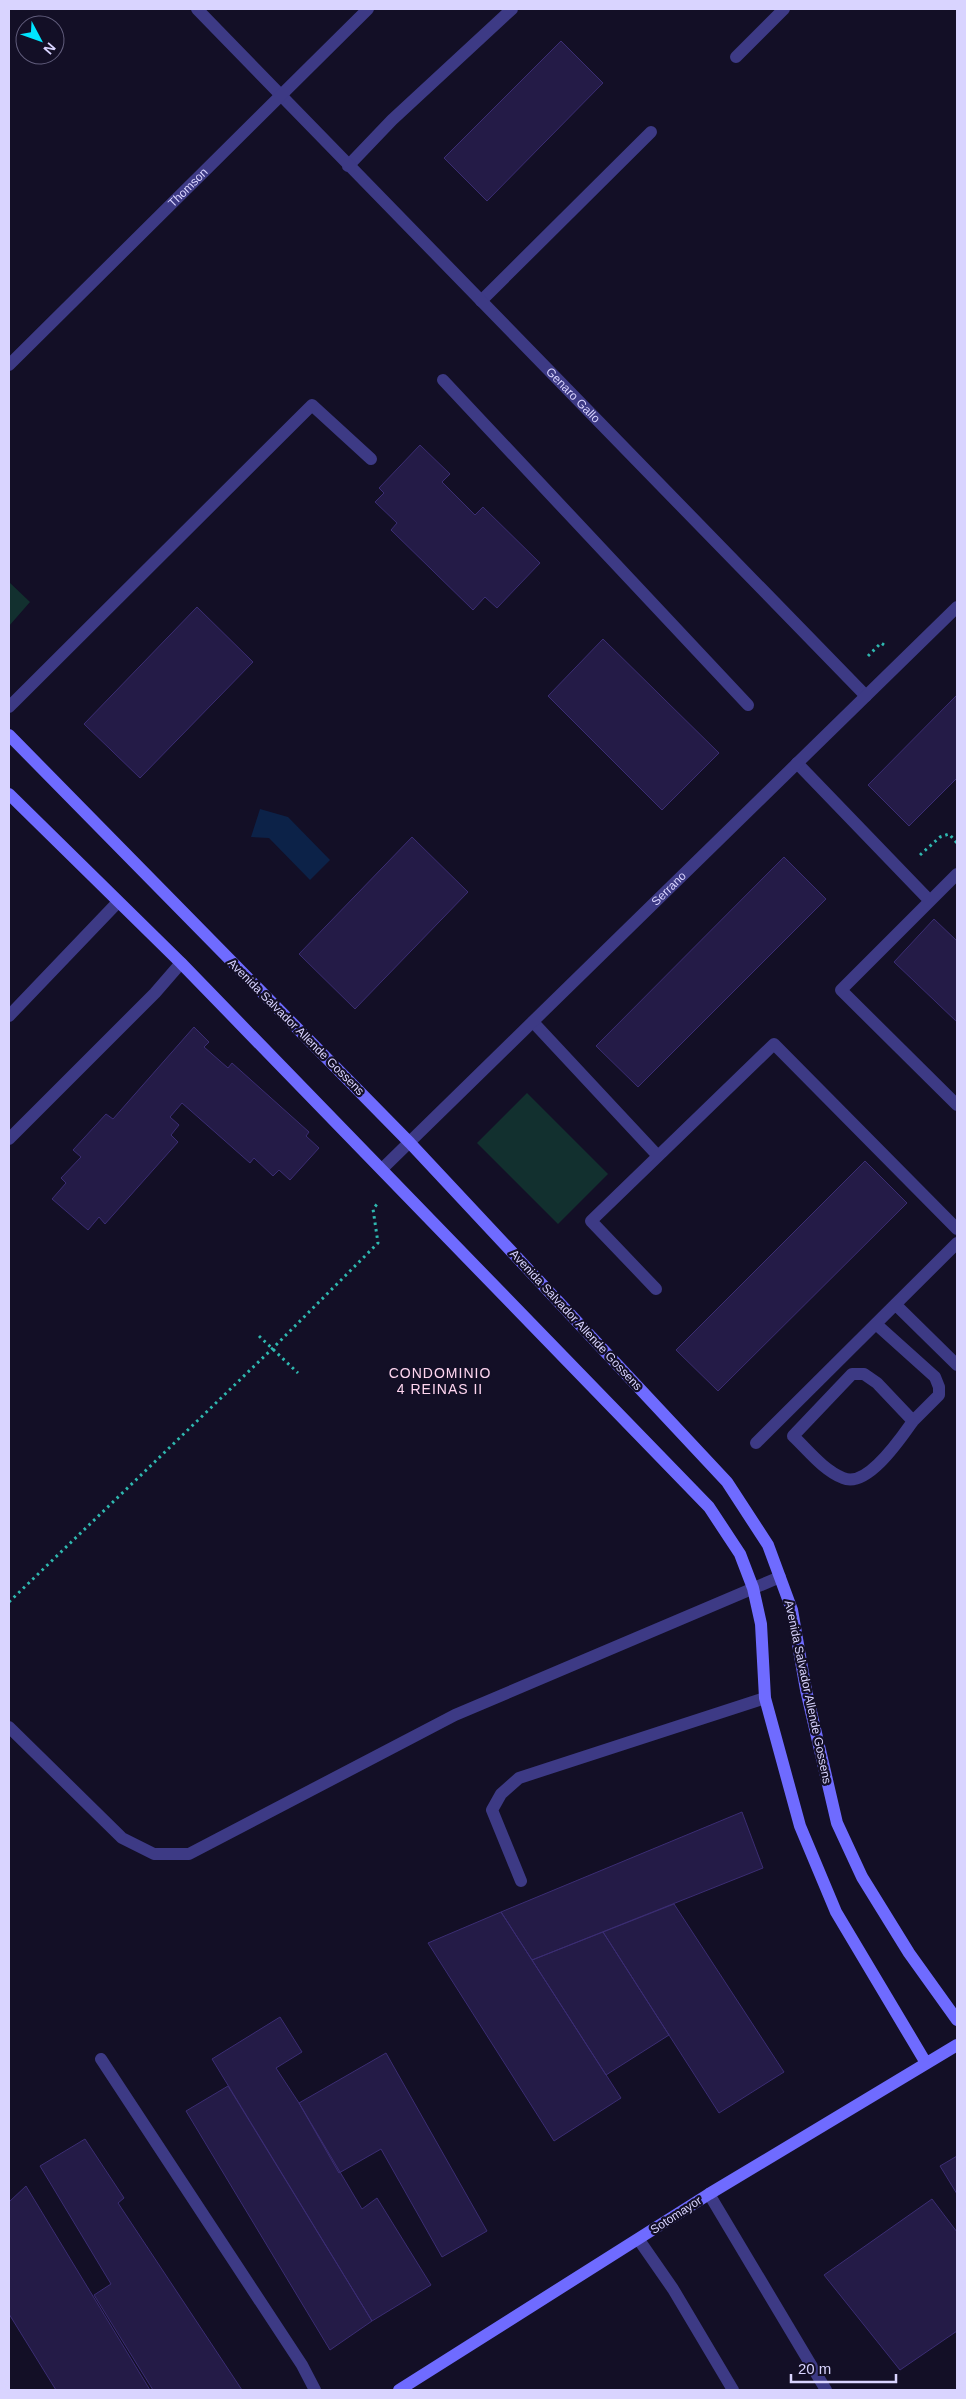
<svg xmlns="http://www.w3.org/2000/svg" width="966" height="2399" font-family="Arial,sans-serif">
  <rect width="100%" height="100%" fill="#130f26"/>
  <path fill="#12302f" d="M9,582l21,20 -21,24z
    M527,1093l81,81 -50,50 -81,-81z"/>
  <path fill="#0c2248" d="M260,809l28,8 42,43 -20,20 -41,-42 -18,-1z"/>
  <path fill="#241b47" stroke="#3b2d73" d="M561,41l42,42 -116,118 -43,-43z
    M420,445l30,29 -8,8 33,33 8,-8 57,56 -43,45 -12,-11 -12,13 -82,-80 6,-7 -22,-21 9,-9 -5,-5z
    M197,607l56,55 -113,116 -56,-54z
    M603,639l116,114 -57,57 -114,-114z
    M957,695v83l-48,48 -41,-41z
    M412,837l56,55 -113,117 -56,-55z
    M784,857l42,42 -188,188 -42,-41z
    M934,919l23,22v81l-63,-60z
    M194,1027l15,15 -5,5 24,21 4,-5 77,69 -3,4 13,12 -29,32 -11,-10 -6,6 -19,-18 -4,5 -68,-60 -12,14 9,8 -8,10 7,7 -73,82 -6,-7 -11,13 -36,-31 14,-16 -5,-5 20,-21 -8,-7 33,-36 7,5z
    M865,1161l42,42 -189,188 -42,-41z
    M742,1812l21,56 -231,92 -31,-48z
    M674,1904l110,168 -65,41 -116,-181z
    M501,1912l120,186 -67,43 -126,-198z
    M603,1932l66,103 -63,40 -74,-115z
    M280,2017l22,35 -26,16 23,35 63,106 15,-11 54,87 -59,36 -160,-262z
    M386,2053l101,178 -45,26 -61,-108 -42,24 -40,-70z
    M228,2086l144,235 -42,29 -144,-239z
    M85,2139l39,59 -6,5 124,187h-89l-59,-95 17,-11 -71,-118z
    M957,2156v38l-17,-28z
    M26,2186l124,204h-94l-47,-76v-112z
    M932,2199l25,33v99l-57,39 -76,-95z"/>
  <g fill="none" stroke-linecap="round" stroke-linejoin="round">
    <path stroke="#2fb8b0" stroke-width="3" stroke-dasharray="2.5 4" stroke-linecap="butt" d="M868,656l13,-13 3,2
      M920,855l20,-18 9,-3 8,9
      M259,1336l39,37
      M9,1602l263,-253 106,-106 -5,-34 5,-6"/>
    <path stroke="#3d3a85" stroke-width="12" d="M348,166l44,-46 120,-111
      M481,301l170,-169
      M443,380l305,325
      M9,707l303,-302 59,54
      M797,763l133,138
      M957,874l-116,116 116,115
      M9,1016l109,-114
      M533,1022l125,134
      M656,1289l-65,-68 183,-177 183,185
      M896,1305l61,60
      M876,1324l59,53 4,10v8l-26,26 -36,-38 -13,-9h-12l-59,62c15,14 30,34 50,42 24,11 58,-40 70,-57
      M756,1443l201,-200
      M521,1881l-29,-71 9,-16 18,-16 246,-80
      M101,2059l201,306 13,25
      M709,2194l117,196
      M639,2240l34,49 60,101"/>
    <g stroke="#3d3a85" stroke-width="12">
      <path id="s1" d="M197,9l669,687"/>
      <path d="M736,57l48,-48"/>
      <path id="s2" d="M9,365l359,-356"/>
      <path d="M9,1139l146,-146 26,-30"/>
      <path id="s3" d="M382,1169l575,-562"/>
      <path d="M9,1727l113,111 32,16h35l266,-139 325,-138"/>
    </g>
    <path stroke="#6f6bff" stroke-width="12" d="M9,735l401,408 317,339 41,63 24,65 14,80 31,133 25,54 47,76 48,67
      M9,794l172,169 528,544 31,47 13,34 8,36 4,74 35,128 36,86 90,151
      M399,2390l310,-196 248,-149"/>
  </g>
  <g text-anchor="middle" dominant-baseline="central" stroke-width="4.5" stroke-linejoin="round" paint-order="stroke">
    <g font-size="12" fill="#d9d4ff" stroke="#130f26">
      <text stroke="none"><textPath href="#s2" startOffset="252">Thomson</textPath></text>
      <text stroke="none"><textPath href="#s1" startOffset="539">Genaro Gallo</textPath></text>
      <text stroke="none"><textPath href="#s3" startOffset="401">Serrano</textPath></text>
      <text transform="translate(296 1027) rotate(45)">Avenida Salvador Allende Gossens</text>
      <text transform="translate(576 1320) rotate(47)">Avenida Salvador Allende Gossens</text>
      <text transform="translate(808 1692) rotate(78)">Avenida Salvador Allende Gossens</text>
      <text transform="translate(676 2215) rotate(-33)">Sotomayor</text>
    </g>
    <g font-size="14" letter-spacing="1" fill="#ffd6f0" stroke="#130f26">
      <text x="440" y="1373">CONDOMINIO<tspan x="440" dy="16">4 REINAS II</tspan></text>
    </g>
  </g>
  <rect width="966" height="2399" fill="none" stroke="#d9d4ff" stroke-width="20"/>
  <g transform="translate(40 40) rotate(131)"><circle r="24" fill="#130f26" stroke="#625e7d"/>
  <path d="M0-4L9 19L0 12L-9 19Z" fill="#00e5ff"/>
  <text y="-8" font-size="14" font-weight="bold" text-anchor="middle" fill="#d9d4ff">N</text>
  </g>
  <path d="M791 2374v8h105v-8" fill="none" stroke="#d9d4ff" stroke-width="2.5"/>
  <text x="798" y="2374" font-size="15" fill="#d9d4ff" stroke="#130f26" stroke-width="4" paint-order="stroke">20 m</text>
</svg>
